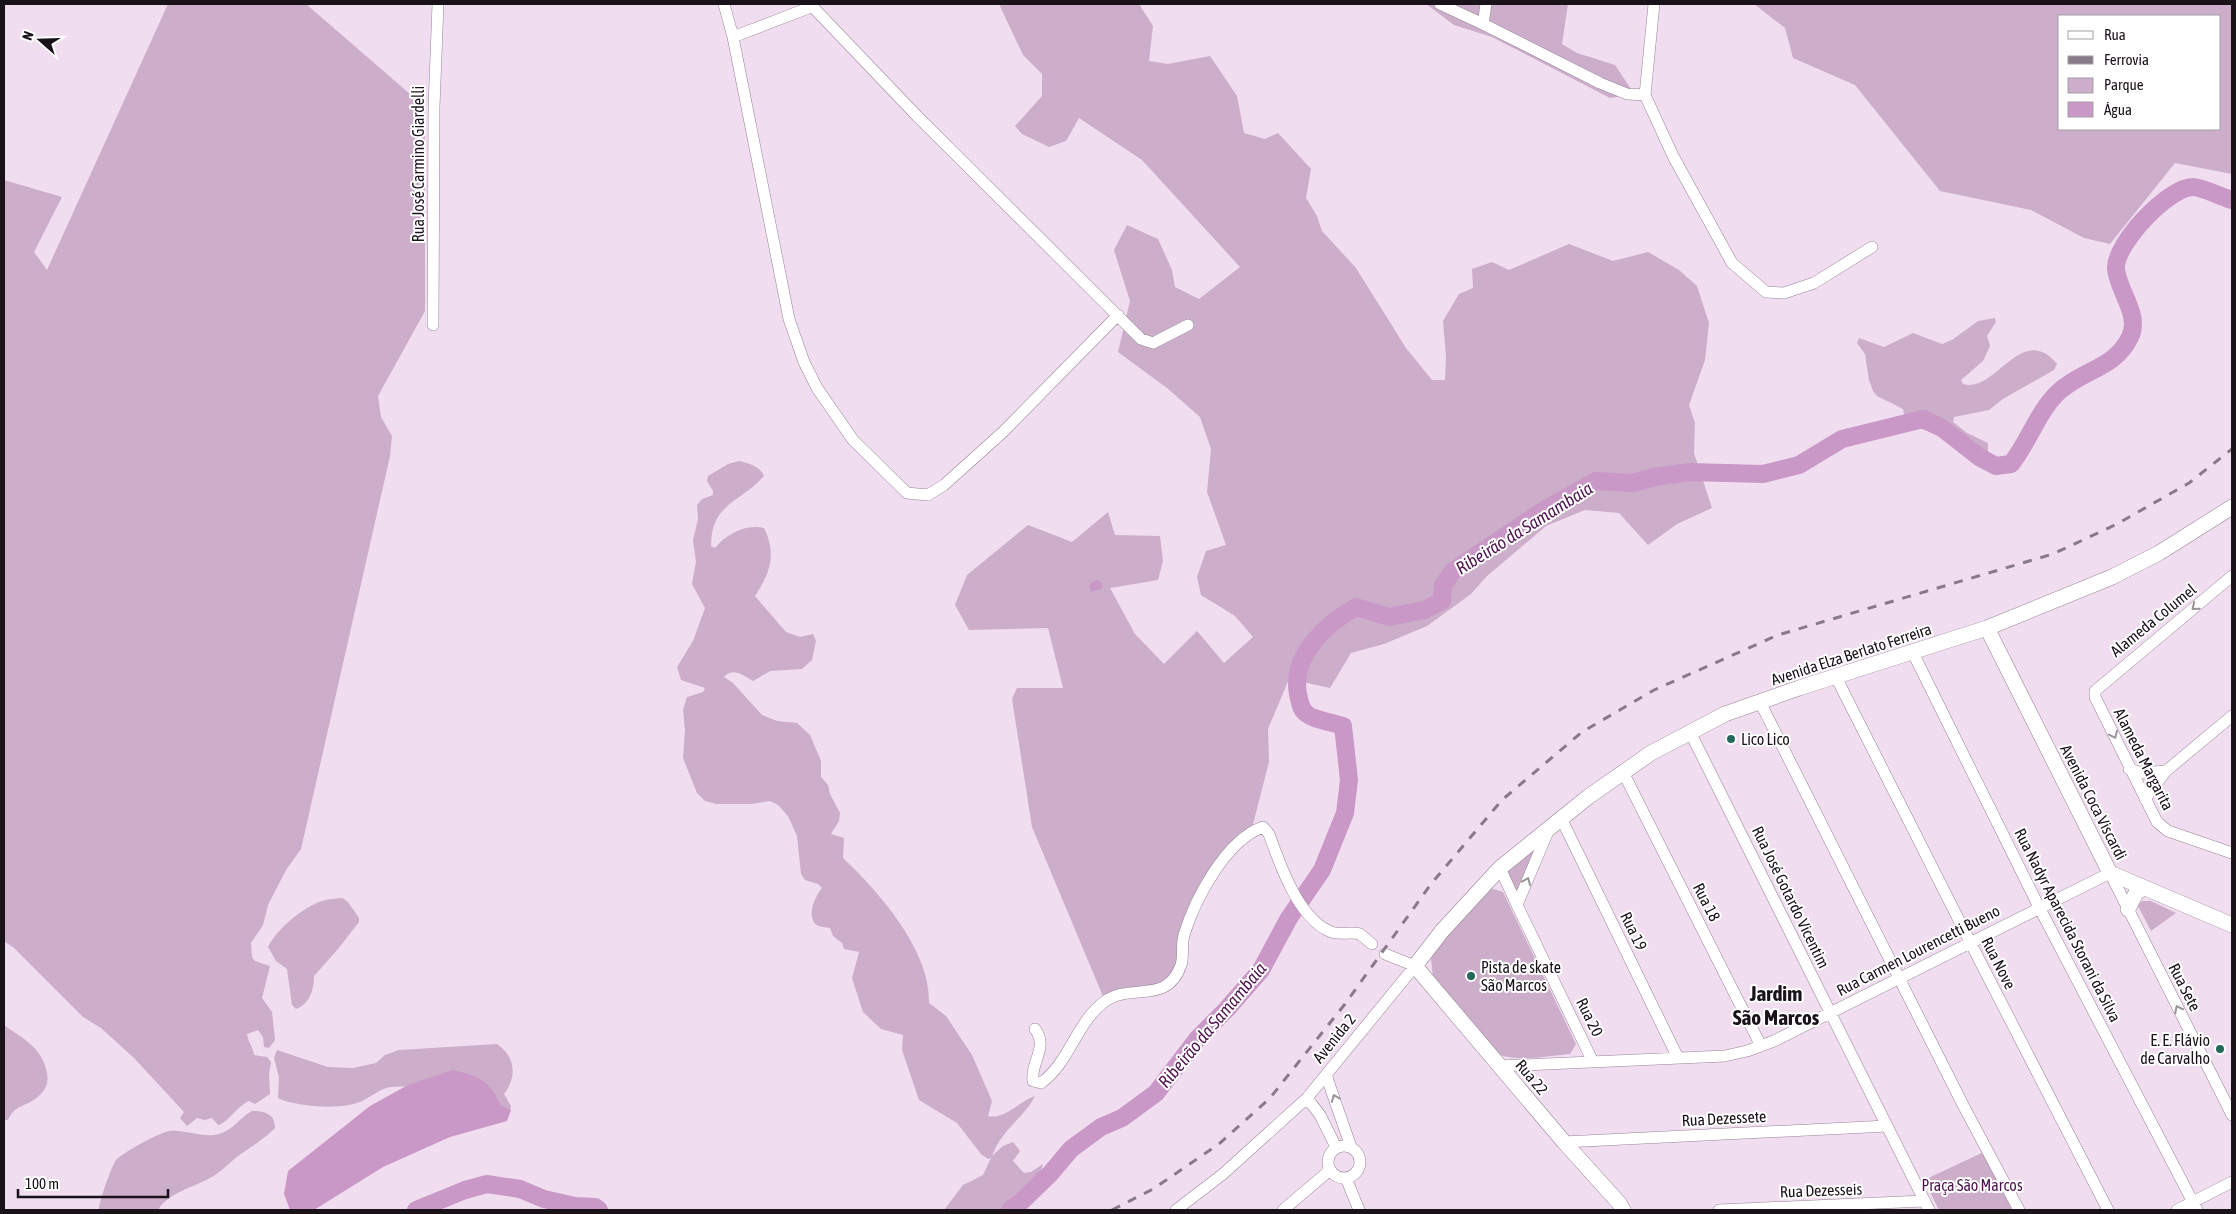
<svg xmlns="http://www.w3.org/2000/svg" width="2236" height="1214" font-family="'Asap Condensed',sans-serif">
  <rect width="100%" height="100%" fill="#f1ddf0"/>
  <path fill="#ccadca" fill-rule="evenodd" d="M168,4h138l119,103v204l-47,85 3,21 11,19 -2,20 -89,393 -15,21 -18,35 -5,20 -12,18 1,14 3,4 15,5 -8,32 10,14 3,28 -6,8 -5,-1 -1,-10 -5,-7 -11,4c1,8 6,13 7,21l13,2 4,5 -2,12 1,20 -15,10 -6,-3c-13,6 -21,22 -31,24l-6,-7 -7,2 -8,-2 -10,8 -7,-8 4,-6 -50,-54 -33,-30 -18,-11 -69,-69 -10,-7v-761l58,17 -28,55 13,18z
    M999,4h140l14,22 -4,35 19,3 42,-8 27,40 7,37 21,6 13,-6 33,36 -5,29 11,18 5,15 34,37 50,80 26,32h13l1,-23 -3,-36 16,-27 14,-6 -1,-19 20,-7 17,8 60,-26 44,17 35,-9 31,18 18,16 12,37 -4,37 -16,45 6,18 -1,30 18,55 -35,16 -29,21 -29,-32 -34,-3 -39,16 -59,50 -16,18 -44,32 -43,18 -33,9 -21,35 -41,-9 -21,50 1,33 -18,70 -21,19 -46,85 -3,29 -12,21 -64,15 -73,-174 -20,-128 5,-11h46l-15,-60 -79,2 -14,-25 12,-30 61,-50 44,17 36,-30 7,23 45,1 3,25 -5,19 -48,8 25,46 29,30 33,-33 27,32 29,-26 -18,-21 -34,-21 -4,-18 9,-26 20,-6 -19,-53 4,-43 -11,-32 -33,-29 -49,-36 12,-51 -16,-51 13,-25 31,14 14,31 3,17 24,12 41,-32 -98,-107 -63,-42 -13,23 -17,6 -27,-13 -7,-8 27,-30v-22l-19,-19z
    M1426,4h142l-6,40 15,9 38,12 16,24 -8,7 -13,2 -118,-61 -38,-12z
    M1754,4h478v170l-57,-11 -65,81 -26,-6 -53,-28 -91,-19 -85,-106 -62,-27 -8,-30zM2060,16h160v113h-160z
    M1995,318l1,4 -9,14 3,10 -7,15 -22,19 2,4c33,10 58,-63 94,-20l-3,6 -51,29 -14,11 -35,7 -1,5 14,11 21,10v12l-11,-1 -34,-20 -37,-9 -3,-16 -26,-13 -4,-5 -4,-11 -4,-26 -8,-11 2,-5 25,9 29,-14 29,11 10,-4 26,-19z
    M739,461c9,2 21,5 25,15 -24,27 -53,27 -53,70l4,2c12,-14 30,-24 49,-20 13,26 6,45 -9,68l31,36 14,5 13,-3 3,7 -4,19 -10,9 -32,2 -17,10c-10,-6 -20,-14 -29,-4l9,6 29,32 15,6 20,2 13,12 11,26v16l7,8 2,9 10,19 -1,8 -8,13 13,4 -1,20c36,34 88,93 86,145l17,13 26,39 20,46 -4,15c16,4 32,-15 47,-20 -11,22 -33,33 -43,60l11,-10 10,-4 7,9 -7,10 11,12 7,-1 12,-8 -5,18 -20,28h-74l19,-25 20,-10 8,-17 -3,1 -7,-5 -24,-31 -38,-23 -17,-50 1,-15 -22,-6 -18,-17 -11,-34 7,-26 -15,-3 -2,-6 -9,-7 -3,-8c-4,-1 -10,-1 -12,-2 -13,-8 -3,-30 4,-38l-4,-4 -13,-4 -4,-6 -4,-38 -9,-20 -10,-11 -8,-4 -18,3h-35l-12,-3 -8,-8 -14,-35 2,-28 -2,-20 4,-13 16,-5 2,-4 -24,-8 -4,-13 16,-26 12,-33 -13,-24 4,-22 -3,-22 5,-21 -1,-14 5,-6 11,-4v-4l-6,-10 1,-5 20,-12z
    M1541,840l-23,55 -12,-23z
    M1490,888l13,4 73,152 -6,10c-24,2 -53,9 -75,-1l-62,-75 -2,-20 4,-9z
    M342,898l6,4 11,16v4l-21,27 -24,27c0,13 -4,28 -18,33l-4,-4 -5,-36 -11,-8 -8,-14c9,-18 35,-40 54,-46 6,-2 13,-2 20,-3z
    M2142,901h9l25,12 -25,18 -13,-25z
    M4,1025c18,13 37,22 42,44 4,14 0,22 -11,30 -13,9 -20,6 -27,21h-4z
    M497,1044c19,13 20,33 7,50l7,12 -1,5c-35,-9 -83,-28 -119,-24 -11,1 -21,11 -31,15 -19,8 -64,5 -82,-4l1,-21 -5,-19 3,-8 51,17 25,1 23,-5 9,-8 14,-5z
    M252,1111c13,0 23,3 23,17 -12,12 -24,19 -37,28 -9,7 -18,17 -28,22 -16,9 -42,15 -52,32h-59c-1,-6 13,-45 17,-50 8,-8 39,-25 50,-28 14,-5 36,7 53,2 15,-4 21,-17 33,-23z
    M1984,1152l28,58h-73l-15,-30z"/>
  <path fill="#c998c7" d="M1097,580l4,2 2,6 -13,4v-9z
    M453,1070c24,6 38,10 47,35l11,5 -4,11 -57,16 -67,30 -69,43h-24l-6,-16 4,-23 82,-65 38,-21z"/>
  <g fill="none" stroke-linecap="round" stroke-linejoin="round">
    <path stroke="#c998c7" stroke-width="18" d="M416,1210l49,-20 22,-6 33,5 24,10 31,7 20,1 4,3
      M1010,1210l12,-9 28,-27 21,-25 30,-22 21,-9 34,-25 42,-55 28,-28 35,-40 28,-52 33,-48 23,-57 4,-33 -6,-54c-8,-3 -31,-7 -36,-12 -7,-5 -7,-12 -9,-20 -7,-39 28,-70 58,-87l33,10 35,-7 18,-9 1,-16 10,-14 91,-61 52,-29 37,2 21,-6 36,-5 73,2 36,-9 43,-26 81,-20 19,9 37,29 17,9 15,-2c18,-22 29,-58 51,-75 24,-20 54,-22 68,-52 11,-22 -12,-46 -14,-68 -2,-24 52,-82 77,-82 9,0 28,10 39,13"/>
    <g stroke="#978496" stroke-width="12">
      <path id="street" d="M724,4l9,33
        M810,4l107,112 224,223 12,4 35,-18
        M1440,4l43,20
        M1486,4l-3,20 117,59 27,11 18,1
        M1654,4l-9,91 28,61 59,107 34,29 18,1 30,-10 58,-36
        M811,7l-78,30 56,282 15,43 13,26 36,52 54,53 21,2 16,-10 59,-53 115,-117
        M433,325l1,-218 4,-103
        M2232,576l-137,115v6l62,125 11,9 64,22
        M1913,653l126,254 158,303
        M1836,677l134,265 138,268
        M1760,702l203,403 56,105
        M1690,732l239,478
        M2129,769l14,4 23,-2
        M1623,772l138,274
        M2145,799l21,-28 66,-55
        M1561,818l117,240
        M1500,868l17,37 32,-76
        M1517,905l76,157
        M1035,1029c14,19 -5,33 -2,52l8,2c29,-21 35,-60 63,-81 26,-20 63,4 77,-37 3,-9 0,-20 3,-30 11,-36 42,-95 79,-108l6,7c11,31 29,83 60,97 9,5 22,0 31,3l12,10
        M1499,1066l226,-10 22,-5 27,-10 336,-168 122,242
        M1326,1075l25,72
        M1307,1098l13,17 16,32
        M1564,1142l323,-16
        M1328 1162a16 16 0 1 1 32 0a16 16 0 1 1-32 0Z
        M1346,1178l13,32
        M1176,1210l47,-36 84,-76 108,-132 -30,-12
        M1283,1210l47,-40
        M1719,1210l205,-9
        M2177,1210l55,-28"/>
    </g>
    <g stroke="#978496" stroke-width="16">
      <path id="secondary" d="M1987,628l123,245 122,52
        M2128,909l8,-16 8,-5
        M1623,1210l-4,-7 -55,-61 -149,-176 27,-35 58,-63 88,-71 63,-44 74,-39 74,-26 188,-60 125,-51 47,-24 73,-46"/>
    </g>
    <use href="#street" stroke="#fff" stroke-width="11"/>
    <use href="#secondary" stroke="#fff" stroke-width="15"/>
    <path stroke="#887b88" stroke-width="3" stroke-dasharray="9 9" stroke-linecap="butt" d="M1112,1210l41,-21 66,-45 51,-46 75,-94 86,-120 71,-84 80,-68 72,-42 124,-55 275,-81 64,-30 72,-41 43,-34"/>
  </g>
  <defs><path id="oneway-chevron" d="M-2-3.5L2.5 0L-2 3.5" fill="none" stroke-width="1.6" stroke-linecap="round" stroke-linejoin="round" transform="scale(1.25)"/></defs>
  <g stroke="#989498">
    <use href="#oneway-chevron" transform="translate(2195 607) rotate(141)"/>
    <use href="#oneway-chevron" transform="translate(2114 735) rotate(65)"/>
    <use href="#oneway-chevron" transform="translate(1527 881) rotate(-67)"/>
    <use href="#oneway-chevron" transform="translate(2178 1009) rotate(-117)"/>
    <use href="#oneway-chevron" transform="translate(1335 1098) rotate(-112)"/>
  </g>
  <g fill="#23685a" stroke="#fff" stroke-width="2">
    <circle cx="1731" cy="739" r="5"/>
    <circle cx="1471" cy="976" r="5"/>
    <circle cx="2220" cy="1049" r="5"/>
  </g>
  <g text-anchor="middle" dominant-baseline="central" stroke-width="4" stroke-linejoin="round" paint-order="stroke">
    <g font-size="16" fill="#191219" stroke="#fff">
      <text transform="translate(418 164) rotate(-90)">Rua José Carmino Giardelli</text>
      <text transform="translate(2153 620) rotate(-39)">Alameda Columel</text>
      <text transform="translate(1851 654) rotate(-18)">Avenida Elza Berlato Ferreira</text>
      <text transform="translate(2144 759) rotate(63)">Alameda Margarita</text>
      <text transform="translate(2094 802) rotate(63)">Avenida Coca Viscardi</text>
      <text transform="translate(1791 897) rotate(64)">Rua José Gotardo Vicentim</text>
      <text transform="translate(1707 902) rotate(63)">Rua 18</text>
      <text transform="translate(2068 925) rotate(63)">Rua Nadyr Aparecida Storani da Silva</text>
      <text transform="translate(1634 931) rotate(64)">Rua 19</text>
      <text transform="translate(1918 950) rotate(-27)">Rua Carmen Lourencetti Bueno</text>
      <text transform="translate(1999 963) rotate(63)">Rua Nove</text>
      <text transform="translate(2185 987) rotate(63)">Rua Sete</text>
      <text transform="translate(1590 1017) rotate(64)">Rua 20</text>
      <text transform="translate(1334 1038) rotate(-51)">Avenida 2</text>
      <text transform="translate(1532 1077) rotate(50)">Rua 22</text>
      <text transform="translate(1724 1118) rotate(-3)">Rua Dezessete</text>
      <text transform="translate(1821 1190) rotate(-2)">Rua Dezesseis</text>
    </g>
    <g font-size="16" fill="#191219" stroke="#fff" text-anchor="start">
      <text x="1741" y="739">Lico Lico</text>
      <text x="1481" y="967">Pista de skate<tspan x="1481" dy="18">São Marcos</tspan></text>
      <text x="2210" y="1040" text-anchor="end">E. E. Flávio<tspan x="2210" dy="18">de Carvalho</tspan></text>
    </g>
    <g font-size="16" fill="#4d134e" stroke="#fff">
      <text x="1972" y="1185">Praça São Marcos</text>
    </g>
    <g font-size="18" font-style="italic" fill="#501650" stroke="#fff">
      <text transform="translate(1524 528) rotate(-32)">Ribeirão da Samambaia</text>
      <text transform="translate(1212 1025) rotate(-50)">Ribeirão da Samambaia</text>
    </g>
    <g font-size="21" font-weight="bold" fill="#191219" stroke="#fff">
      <text x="1776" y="993">Jardim<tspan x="1776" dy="24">São Marcos</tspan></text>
    </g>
  </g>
  <rect width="2236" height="1214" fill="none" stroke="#191219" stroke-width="10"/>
  <rect x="2058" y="15" width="162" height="115" fill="#ffffff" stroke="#a3a0a3"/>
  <rect x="2068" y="31" width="25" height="8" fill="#ffffff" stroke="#a3a0a3"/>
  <text x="2104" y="40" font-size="15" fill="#191219">Rua</text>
  <rect x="2068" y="56" width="25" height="8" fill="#887b88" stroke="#a3a0a3"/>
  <text x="2104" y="65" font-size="15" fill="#191219">Ferrovia</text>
  <rect x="2068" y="78" width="25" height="15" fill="#ccadca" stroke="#a3a0a3"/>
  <text x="2104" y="90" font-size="15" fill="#191219">Parque</text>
  <rect x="2068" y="102" width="25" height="15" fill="#c998c7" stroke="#a3a0a3"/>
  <text x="2104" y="115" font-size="15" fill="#191219">Água</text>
  <g transform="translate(40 40) rotate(290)" stroke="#ffffff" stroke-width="4" paint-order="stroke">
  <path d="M0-4L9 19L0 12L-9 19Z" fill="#191219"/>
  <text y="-8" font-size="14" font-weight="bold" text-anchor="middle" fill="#191219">N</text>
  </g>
  <path d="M18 1189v8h150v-8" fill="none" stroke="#191219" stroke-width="2.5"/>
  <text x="25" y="1189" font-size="15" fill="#191219" stroke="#ffffff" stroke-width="4" paint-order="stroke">100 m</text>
</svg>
